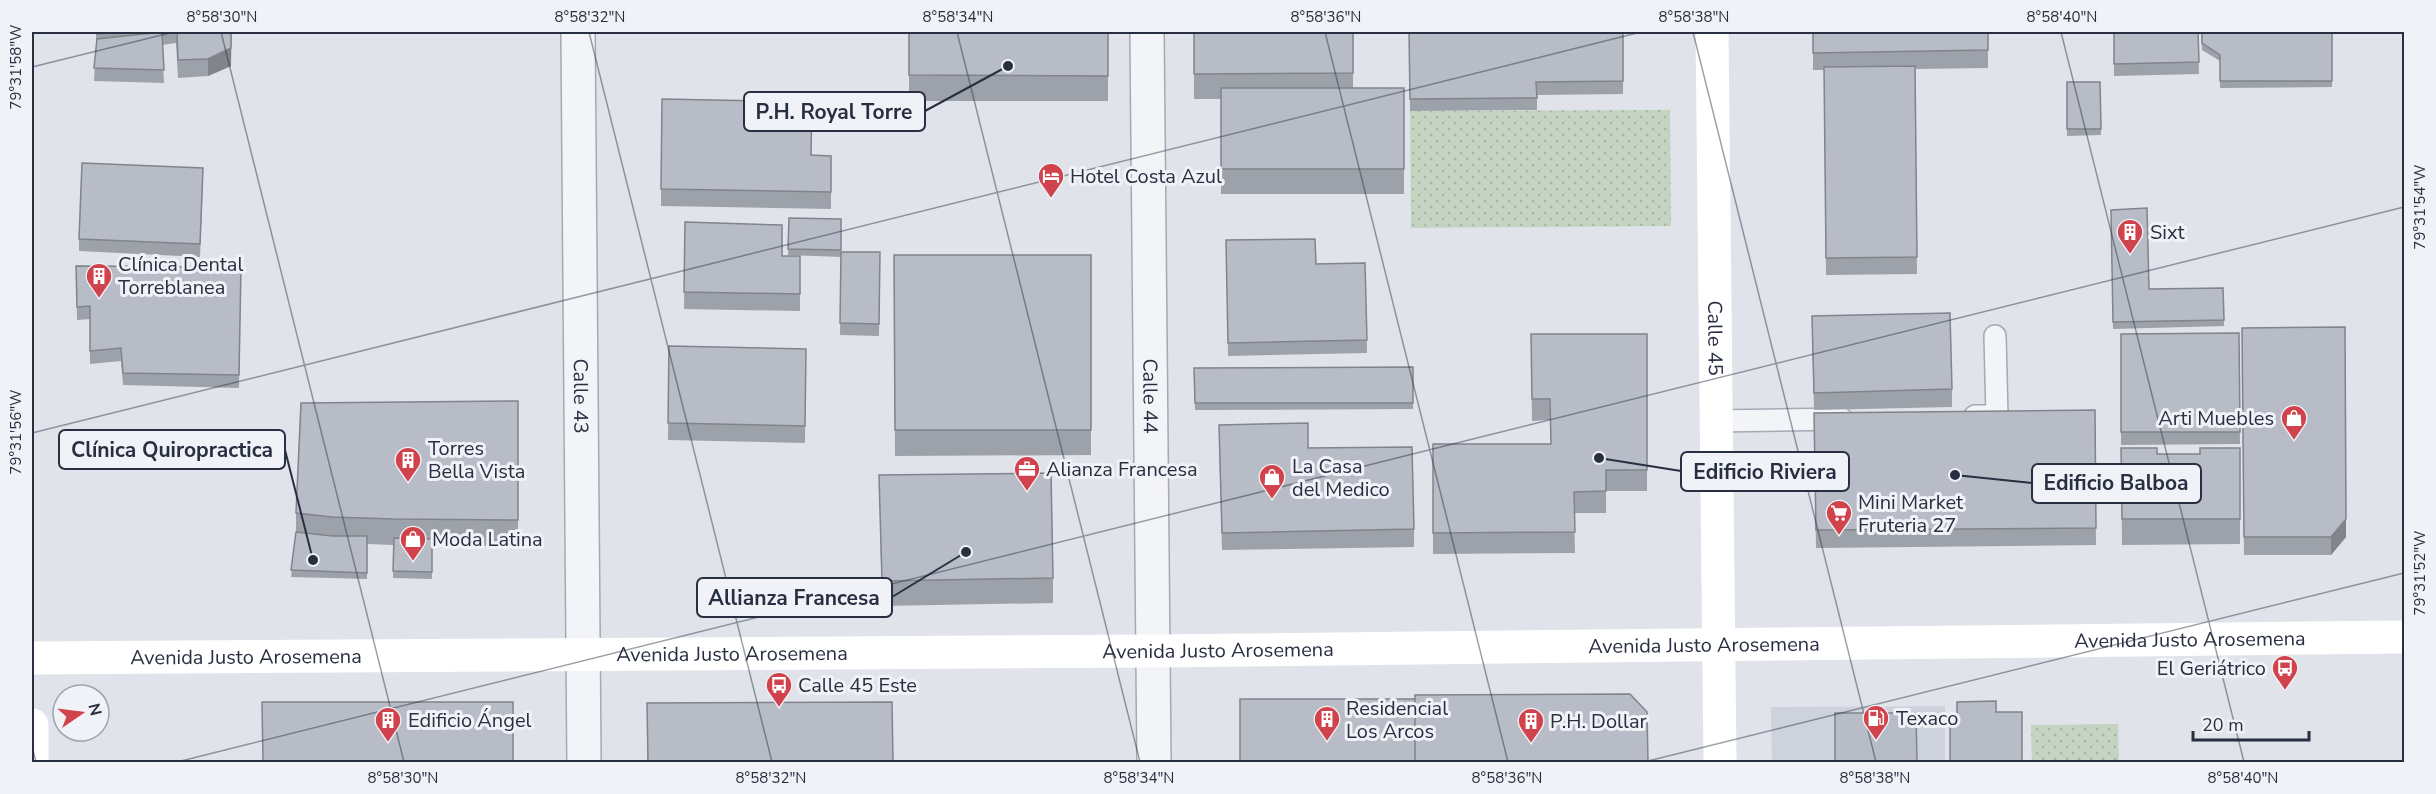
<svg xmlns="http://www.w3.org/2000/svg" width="2436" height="794" font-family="'Nunito Sans',sans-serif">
  <defs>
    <pattern id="grass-dots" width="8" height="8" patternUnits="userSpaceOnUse" patternTransform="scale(1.5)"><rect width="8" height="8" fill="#c4d4c1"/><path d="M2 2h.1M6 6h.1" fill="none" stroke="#a8b6a7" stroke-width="1.8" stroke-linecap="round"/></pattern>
  </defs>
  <rect width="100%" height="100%" fill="#e0e3ea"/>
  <path fill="#ced2dc" d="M1945,706v56h-173l-1,-55z"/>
  <path fill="url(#grass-dots)" d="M1670,110l1,116 -260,2 -1,-117z
    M2118,724l1,38h-87l-1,-37z"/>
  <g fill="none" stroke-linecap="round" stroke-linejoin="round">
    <g stroke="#a5a9b4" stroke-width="24">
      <path id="lane" d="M1975,416h22l-2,-80
        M1717,421l125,-2"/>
    </g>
    <g stroke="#a5a9b4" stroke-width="36">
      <g id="street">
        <path id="s1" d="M578,32l6,730"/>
        <path id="s2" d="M1147,32l7,730"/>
      </g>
    </g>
    <use href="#lane" stroke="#f3f4f8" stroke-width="21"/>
    <use href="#street" stroke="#f3f4f8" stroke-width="33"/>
    <g stroke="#fff" stroke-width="33">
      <path id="s3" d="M1712,32l8,730"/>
      <path id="s4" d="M32,658l1121,-7 1251,-14"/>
      <path d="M32,725v37"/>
    </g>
  </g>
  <path fill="#9da2aa" d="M96,32h136l-1,34 -23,10 -30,2 -2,-35 -14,2 2,38 -70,-2 2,-37z
    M909,32h199v69h-199z
    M1194,32h159v56h51v106h-183v-95h-27z
    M1409,32h214v62l-86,1v15l-127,1z
    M1813,32h175v36l-73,1 2,205 -91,1 -2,-205h-11z
    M2114,32h84l1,42 -85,2z
    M2201,32h131v55l-112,1v-27l-18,-11z
    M2067,82h33l1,53 -34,1z
    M662,99l149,56 20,1v53l-170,-3z
    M203,181l-3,76 -121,-6v-12z
    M2111,210l38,79 74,-1 1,38 -111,3z
    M789,218l52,1v33h39l-1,84 -39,-1 1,-78 -53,-2z
    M685,222l97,34h18v55l-116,-2z
    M1226,240l90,24 49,-1 2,90 -139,3z
    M894,255h197v200l-196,1z
    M76,266l165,1 -2,121 -116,-3 -2,-24 -31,3v-45l-13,1z
    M2242,328l104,209 -15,18h-87z
    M1812,333l140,56v18l-138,3z
    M2239,333l1,111 -119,1v-111z
    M1531,334h116v157h-41v22h-32l1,40 -142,1v-110h118l-1,-24 -18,1z
    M669,346l137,3 -1,94 -137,-3z
    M1413,367v42l-218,1 -1,-42z
    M518,401v145l-86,-1v34l-39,-1 1,-33 -27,-1v35l-76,-2 5,-45v-19z
    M2095,410l1,135 -280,3 -2,-135z
    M1219,442l89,6 106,81v18l-192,3z
    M2121,448l36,6h43l40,-6v96l-118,1z
    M879,475l174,103v25l-171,3z"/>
  <path fill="#80848b" d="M231,32v34l-23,10v-17z
    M2346,519v18l-15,18v-18z"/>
  <path fill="#b7bcc6" stroke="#80848b" stroke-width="1.5" d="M96,32h28l-27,2z
    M162,32l2,38 -70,-2 3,-29z
    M177,32h54v16l-23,11 -30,1z
    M909,32h199v44l-199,-1z
    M1194,32h159v41l-159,1z
    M1409,32h214v49l-87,1 1,16 -127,1z
    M1813,32h175v18l-175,3z
    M2114,32h84l1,30 -85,2z
    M2202,32h130v49h-112v-26l-18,-12z
    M1915,66l2,191 -91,1 -2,-191z
    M2067,82h33l1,47h-34z
    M1221,88h183v81h-183z
    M662,99l150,3 -1,53 20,1v36l-170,-3z
    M82,163l121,5 -3,76 -121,-5z
    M2147,208l2,81 74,-1 1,32 -111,2 -2,-112z
    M789,218l52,1v31l-53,-1z
    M685,222l97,3v31h18v38l-116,-2z
    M1315,239l1,25 49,-1 2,77 -139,3 -2,-103z
    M841,252h39l-1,72 -39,-1z
    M894,255h197v175h-196z
    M76,266l165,1 -2,108 -116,-2 -2,-25 -31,3v-45l-13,1z
    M1950,313l2,76 -138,4 -2,-77z
    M2345,327l1,192 -15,18h-87l-2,-209z
    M2239,333l1,99h-119v-98z
    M1531,334h116v136h-41v21l-32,1 1,40 -142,1v-89h118l-1,-45h-18z
    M669,346l137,3 -1,77 -137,-3z
    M1413,367v36h-218l-1,-35z
    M518,401v119l-124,-1 -62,-2 -36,-4 5,-110z
    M2095,410l1,118 -280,2 -2,-117z
    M1308,423v25l104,-1 2,82 -192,4 -3,-108z
    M2121,448h36v6h43v-6h40v71h-118z
    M1051,473l2,105 -171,3 -3,-106z
    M296,532l36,4h35v37l-76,-3z
    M394,538l38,1v33l-39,-1z
    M1630,694l17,18 1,50h-233v-67z
    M1240,699h175v63h-175z
    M1996,701v11h26v50h-72v-39l7,-1v-20z
    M262,702h251v60h-250z
    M892,702l1,60h-245l-1,-59z
    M1835,713h81l1,49h-82z"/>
  <path fill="none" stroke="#282f41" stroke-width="1.5" stroke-opacity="0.45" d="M221,32l183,730M589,32l183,730M957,32l183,730M1325,32l183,730M1693,32l183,730M2061,32l183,730M32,67l142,-35M32,433l1609,-401M32,746l4,16M177,762l2227,-555M1644,762l760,-189"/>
  <defs>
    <g id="hotel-pin" transform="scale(1.35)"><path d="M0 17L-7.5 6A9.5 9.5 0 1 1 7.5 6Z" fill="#d1434c" stroke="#f0f2f7"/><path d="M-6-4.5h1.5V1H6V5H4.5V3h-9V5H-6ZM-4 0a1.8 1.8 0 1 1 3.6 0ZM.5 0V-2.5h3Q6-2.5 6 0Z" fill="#fff"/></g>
    <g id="building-pin" transform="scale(1.35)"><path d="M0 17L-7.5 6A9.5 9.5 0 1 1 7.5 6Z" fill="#d1434c" stroke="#f0f2f7"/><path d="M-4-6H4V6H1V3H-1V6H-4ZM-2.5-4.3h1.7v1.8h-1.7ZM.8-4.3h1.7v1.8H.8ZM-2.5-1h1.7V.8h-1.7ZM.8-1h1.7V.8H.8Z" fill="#fff"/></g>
    <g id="shop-pin" transform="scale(1.35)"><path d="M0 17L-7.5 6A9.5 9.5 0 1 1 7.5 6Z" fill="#d1434c" stroke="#f0f2f7"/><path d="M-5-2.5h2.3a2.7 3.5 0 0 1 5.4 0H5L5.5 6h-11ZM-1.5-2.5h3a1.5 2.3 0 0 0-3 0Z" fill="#fff"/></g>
    <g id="office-pin" transform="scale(1.35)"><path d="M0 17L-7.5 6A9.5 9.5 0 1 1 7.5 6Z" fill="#d1434c" stroke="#f0f2f7"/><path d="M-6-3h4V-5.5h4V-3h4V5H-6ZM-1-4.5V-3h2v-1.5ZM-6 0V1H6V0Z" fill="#fff"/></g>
    <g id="supermarket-pin" transform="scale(1.35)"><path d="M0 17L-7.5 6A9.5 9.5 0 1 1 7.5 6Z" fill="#d1434c" stroke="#f0f2f7"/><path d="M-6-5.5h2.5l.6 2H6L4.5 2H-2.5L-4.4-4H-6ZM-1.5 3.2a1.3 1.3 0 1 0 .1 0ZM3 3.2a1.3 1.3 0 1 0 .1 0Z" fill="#fff"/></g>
    <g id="bus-pin" transform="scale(1.35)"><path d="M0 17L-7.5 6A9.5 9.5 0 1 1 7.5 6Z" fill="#d1434c" stroke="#f0f2f7"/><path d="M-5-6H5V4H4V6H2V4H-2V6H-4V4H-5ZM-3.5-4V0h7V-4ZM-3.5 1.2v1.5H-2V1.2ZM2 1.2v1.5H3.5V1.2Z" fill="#fff"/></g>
    <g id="fuel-pin" transform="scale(1.35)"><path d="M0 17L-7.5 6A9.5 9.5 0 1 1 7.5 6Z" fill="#d1434c" stroke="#f0f2f7"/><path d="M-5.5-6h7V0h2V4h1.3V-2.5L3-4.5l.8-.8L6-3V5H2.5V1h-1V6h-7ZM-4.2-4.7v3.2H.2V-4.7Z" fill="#fff"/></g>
  </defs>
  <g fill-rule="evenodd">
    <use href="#hotel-pin" x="1051" y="176"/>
    <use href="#building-pin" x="2130" y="232"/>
    <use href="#building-pin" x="99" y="276"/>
    <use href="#shop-pin" x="2294" y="418"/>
    <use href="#building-pin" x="408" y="460"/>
    <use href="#office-pin" x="1027" y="469"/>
    <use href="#shop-pin" x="1272" y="477"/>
    <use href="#supermarket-pin" x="1839" y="513"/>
    <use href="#shop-pin" x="413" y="539"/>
    <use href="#bus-pin" x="2285" y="668"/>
    <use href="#bus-pin" x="779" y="685"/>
    <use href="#fuel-pin" x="1876" y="718"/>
    <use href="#building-pin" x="1327" y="719"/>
    <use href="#building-pin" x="388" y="720"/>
    <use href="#building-pin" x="1531" y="721"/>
  </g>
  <g text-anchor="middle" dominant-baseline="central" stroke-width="6" stroke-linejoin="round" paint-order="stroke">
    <g font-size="20" fill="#282f41" stroke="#f0f2f7" text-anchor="start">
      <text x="1070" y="176">Hotel Costa Azul</text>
      <text x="2150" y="232">Sixt</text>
      <text x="118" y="264">Clínica Dental<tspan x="118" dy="23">Torreblanea</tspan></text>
      <text x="2274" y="418" text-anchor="end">Arti Muebles</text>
      <text x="428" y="448">Torres<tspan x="428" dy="23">Bella Vista</tspan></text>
      <text x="1292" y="466">La Casa<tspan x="1292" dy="23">del Medico</tspan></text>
      <text x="1046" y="469">Alianza Francesa</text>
      <text x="1858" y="502">Mini Market<tspan x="1858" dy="23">Fruteria 27</tspan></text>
      <text x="432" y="539">Moda Latina</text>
      <text x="2266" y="668" text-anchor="end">El Geriátrico</text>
      <text x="798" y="685">Calle 45 Este</text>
      <text x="1346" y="708">Residencial<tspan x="1346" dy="23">Los Arcos</tspan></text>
      <text x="1896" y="718">Texaco</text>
      <text x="408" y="720">Edificio Ángel</text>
      <text x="1550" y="721">P.H. Dollar</text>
    </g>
    <g font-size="20" fill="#282f41" stroke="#f0f2f7">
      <text stroke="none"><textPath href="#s3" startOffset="306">Calle 45</textPath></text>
      <text stroke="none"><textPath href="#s1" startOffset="364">Calle 43</textPath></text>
      <text stroke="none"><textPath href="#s2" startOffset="364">Calle 44</textPath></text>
      <text stroke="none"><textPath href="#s4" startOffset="2158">Avenida Justo Arosemena</textPath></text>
      <text stroke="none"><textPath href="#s4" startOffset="1672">Avenida Justo Arosemena</textPath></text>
      <text stroke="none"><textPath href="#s4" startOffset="1186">Avenida Justo Arosemena</textPath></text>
      <text stroke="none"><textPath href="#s4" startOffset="700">Avenida Justo Arosemena</textPath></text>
      <text stroke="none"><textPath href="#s4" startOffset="214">Avenida Justo Arosemena</textPath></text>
    </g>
  </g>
  <path fill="none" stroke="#282f41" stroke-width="2" d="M1008 66L925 111M313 560L285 450M1599 458L1681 471M1955 475L2032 483M966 552L892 597"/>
  <g fill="#282f41" stroke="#f0f2f7" stroke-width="2">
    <circle cx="1008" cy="66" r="6"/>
    <circle cx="313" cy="560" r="6"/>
    <circle cx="1599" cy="458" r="6"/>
    <circle cx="1955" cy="475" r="6"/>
    <circle cx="966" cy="552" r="6"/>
  </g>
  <g fill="#f0f2f7" stroke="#282f41" stroke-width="2">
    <rect x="744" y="92" width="181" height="39" rx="6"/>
    <rect x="59" y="430" width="226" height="39" rx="6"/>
    <rect x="1681" y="452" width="168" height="39" rx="6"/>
    <rect x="2032" y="464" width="169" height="39" rx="6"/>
    <rect x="697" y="578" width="195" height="39" rx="6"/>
  </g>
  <g font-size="21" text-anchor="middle" font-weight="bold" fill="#282f41">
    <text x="834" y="119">P.H. Royal Torre</text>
    <text x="172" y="457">Clínica Quiropractica</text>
    <text x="1765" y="479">Edificio Riviera</text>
    <text x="2116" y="490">Edificio Balboa</text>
    <text x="794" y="605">Allianza Francesa</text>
  </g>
  <rect width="2436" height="794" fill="none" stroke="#f0f2f7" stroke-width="66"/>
  <g transform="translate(81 713) rotate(76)"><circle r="28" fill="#f0f2f7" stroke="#a0a4ae" stroke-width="1.5"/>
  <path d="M0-4.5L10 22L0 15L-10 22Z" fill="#d1434c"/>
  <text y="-9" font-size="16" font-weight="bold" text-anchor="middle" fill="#282f41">N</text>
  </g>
  <path d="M2193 731v9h116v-9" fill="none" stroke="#282f41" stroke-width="3"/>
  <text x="2202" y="731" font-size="18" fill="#282f41" stroke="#f0f2f7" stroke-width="4.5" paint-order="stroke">20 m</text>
  <rect x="33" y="33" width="2370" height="728" fill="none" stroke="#282f41" stroke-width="2"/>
  <g font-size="15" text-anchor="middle" fill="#282f41">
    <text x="222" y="22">8°58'30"N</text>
    <text x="590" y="22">8°58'32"N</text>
    <text x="958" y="22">8°58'34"N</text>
    <text x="1326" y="22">8°58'36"N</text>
    <text x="1694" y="22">8°58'38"N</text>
    <text x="2062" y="22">8°58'40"N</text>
    <text transform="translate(16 67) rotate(-90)" y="5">79°31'58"W</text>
    <text transform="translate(2420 207) rotate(-90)" y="5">79°31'54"W</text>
    <text transform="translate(16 432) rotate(-90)" y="5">79°31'56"W</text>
    <text transform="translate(2420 573) rotate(-90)" y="5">79°31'52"W</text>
    <text x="403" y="783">8°58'30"N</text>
    <text x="771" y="783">8°58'32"N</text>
    <text x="1139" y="783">8°58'34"N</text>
    <text x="1507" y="783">8°58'36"N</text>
    <text x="1875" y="783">8°58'38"N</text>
    <text x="2243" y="783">8°58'40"N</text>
  </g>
</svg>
